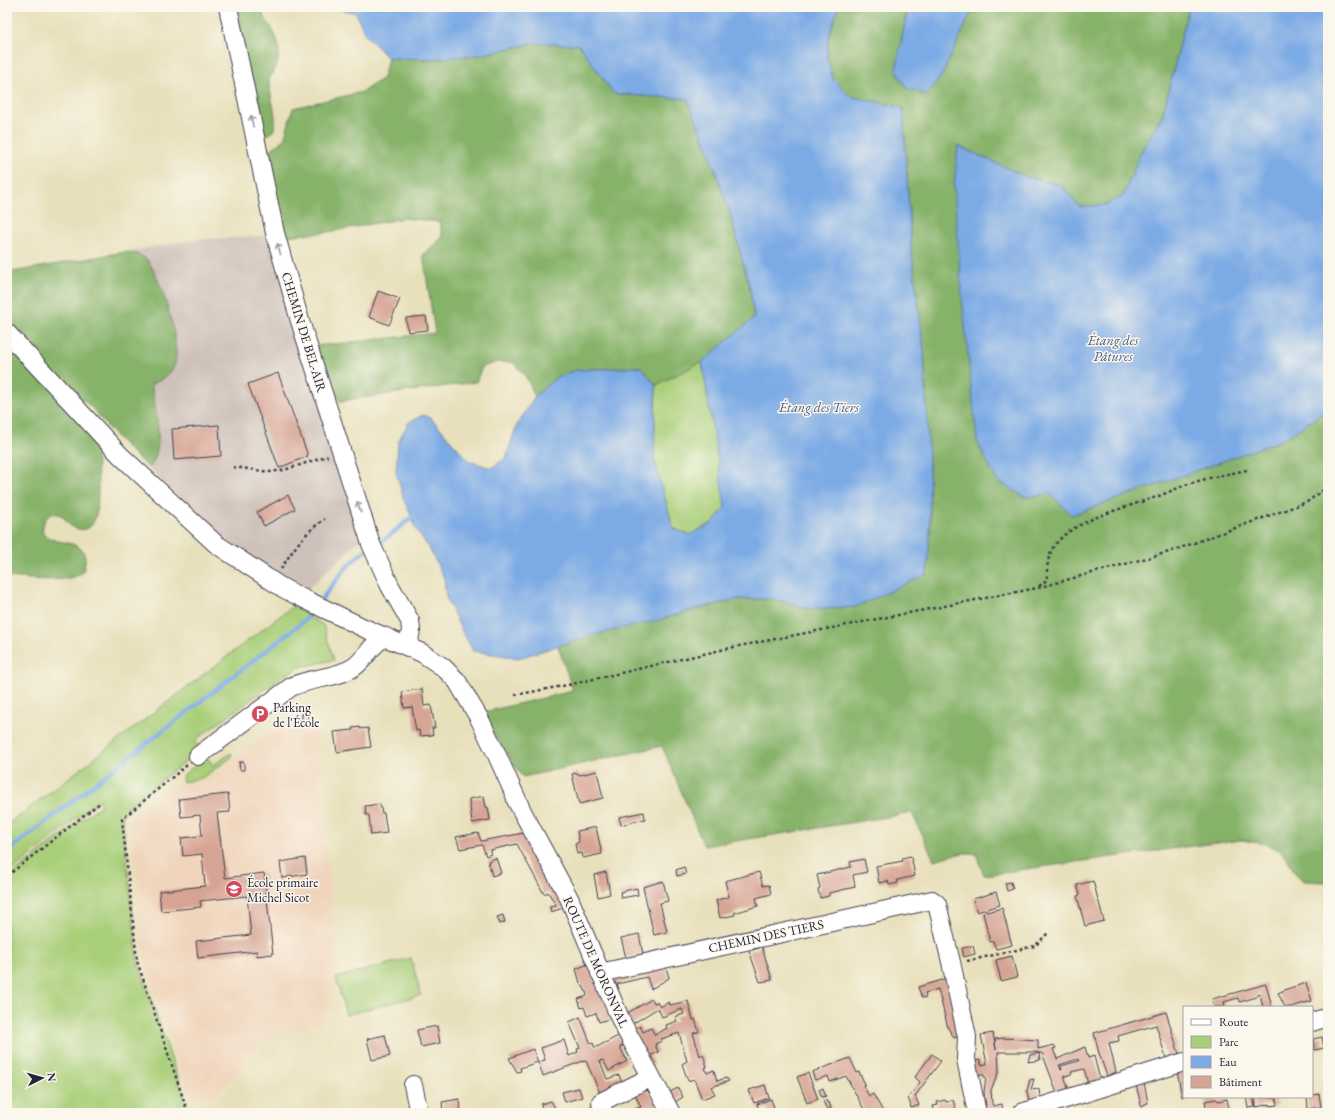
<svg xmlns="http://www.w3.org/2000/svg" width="1335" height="1120" font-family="'EB Garamond',serif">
  <rect width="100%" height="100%" fill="#fbf7ec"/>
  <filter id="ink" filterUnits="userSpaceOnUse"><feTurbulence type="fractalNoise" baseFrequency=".025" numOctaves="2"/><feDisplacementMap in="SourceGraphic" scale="8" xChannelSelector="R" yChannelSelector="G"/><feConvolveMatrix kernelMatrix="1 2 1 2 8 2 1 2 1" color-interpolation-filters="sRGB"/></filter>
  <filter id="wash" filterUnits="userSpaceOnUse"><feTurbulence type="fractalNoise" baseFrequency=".012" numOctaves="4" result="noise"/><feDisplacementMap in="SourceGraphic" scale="16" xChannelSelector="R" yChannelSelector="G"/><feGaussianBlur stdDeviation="0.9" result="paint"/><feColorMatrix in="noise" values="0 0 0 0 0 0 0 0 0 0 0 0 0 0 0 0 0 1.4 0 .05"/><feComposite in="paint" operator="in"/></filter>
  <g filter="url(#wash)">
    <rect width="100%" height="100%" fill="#e8e0bb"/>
    <path fill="#f0d5bc" d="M313,724l25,248 -15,50 -58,16 -50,59 -26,-3 -44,-133 -14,-144 38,-28 36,-8 73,-53z"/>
    <path fill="#cec1b9" d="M267,234l97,301 -60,58 -71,-46 -31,-26 -53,-53 5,-5 3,-7 1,-16 -2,-25 -5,-31 12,-5 8,-7 4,-9 2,-11 -1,-10 -12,-45 -12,-27 -6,-10 -14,-7 -8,-1 75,-13 47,-2 16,-1z"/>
    <path fill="#a9cf79" stroke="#66785a" d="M702,362l24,145 -13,16 -24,12 -16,-7 -19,-70 2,-73z
      M293,606l30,19 11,35 -34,7 -15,8 -90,65 6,9 -72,57 -7,9 16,147 52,151h-183v-234l68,-55 25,-18 1,-7 -94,75v-49z
      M231,753l1,4 -30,21 -19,4 -1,-4 2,-4 23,-17 6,8z
      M411,958l10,37 -75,20 -10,-37z"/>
    <path fill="#86b269" stroke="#546a52" d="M234,7h25c5,12 16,23 19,36 2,8 1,17 -2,24 -3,5 -6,8 -7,14 -1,12 18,56 -6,54z
      M839,7h69l-7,33 69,-27 1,-6h218l-26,107 -23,40 -17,42 -18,9 -25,2 -19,-22 -34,-8 -69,-31 67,351 25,-3 22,21 210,-75 41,-27 5,-6v475l-25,-1 -9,-9 -5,-11 -10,-11 -13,-6 -24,-4 -58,7 -200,28c-3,-5 -5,-16 -6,-19 -6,-8 -36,2 -44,4l-22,-47 -208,33 -42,-100 -139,31 -44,-64 94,-22 -15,-45 31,-10 150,-37h34l38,10 119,-76 -1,-70 -5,-113 -13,-104 -8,-138 -53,-12 -17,-17 -6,-21 1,-20z
      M534,43l45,2 35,49 73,5 19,44 23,67 21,79 4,29 -52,44 -46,23 -16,-18 -63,3 -19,6 -23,20 -10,-21 -12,-13h-16l-15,5 -6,15 -136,19 -25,-55 120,-13 -12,-78 19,-18 -2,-15 -36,-4 -76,14 -43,4 -19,-83 18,-13 9,-32 69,-16 21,-14 5,-20 42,1 50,-4z
      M124,252c8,1 17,2 23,8 13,15 34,83 28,103 -3,12 -13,17 -24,21 4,22 15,66 -2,84 -13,-12 -26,-24 -38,-37 -8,-9 -23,-32 -35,-34 4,11 7,23 11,35 2,5 7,10 8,16 3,15 6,63 -2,75 -2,3 -4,5 -7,6 -8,2 -14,-1 -19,-7 0,-1 -3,-4 -3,-5 -14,-10 -23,4 -21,17 11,10 27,6 37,14 4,3 6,10 5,14 -1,3 -1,7 -2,9 -8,14 -61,7 -76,6v-304z"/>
    <path fill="#7baae5" stroke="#4e6690" d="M330,7h509l-11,31 -1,20 6,21 17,17 53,12 8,138 13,104 5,113 1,70 -3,41 -71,33 -45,2 -38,-10h-34l-39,9 -41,12 -70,16 -70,22 -46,-7 -14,-26 -13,-28 -2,-19 -15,-30 -14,-20 -3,-11 -8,-17 -8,-28 2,-31 11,-19 14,-7 8,3 38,43 22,7 15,-10 10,-31 19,-31 23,-20 19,-6 64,-3 15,18 -2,73 19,70 16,7 24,-12 12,-16 -23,-145 52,-44 -4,-29 -21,-79 -23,-67 -19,-44 -73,-5 -35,-49 -45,-2 -54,12 -50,4 -42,-1 -23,-24 -9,-21z
      M908,7h63v6l-29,62 -15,20 -21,-7 -10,-18z
      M1189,7h139v400l-5,6 -41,27 -210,75 -22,-21 -25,3 -28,-16 -20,-40 -16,-154 -7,-101 4,-40 69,31 34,8 19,22 25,-2 18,-9 17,-42 23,-40z"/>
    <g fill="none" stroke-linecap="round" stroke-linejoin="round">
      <path stroke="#7baae5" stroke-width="4.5" d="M376,545l12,-8 24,-20
        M319,603c15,-20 29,-41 50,-55
        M7,852l292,-227 6,-5 9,-11"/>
    </g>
    <g id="blocks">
      <path fill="#d6a494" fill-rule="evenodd" d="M378,291l22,8 -11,26 -20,-8z
        M426,316l2,14 -20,2 -2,-14z
        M278,373l30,83 -29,12 -31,-84z
        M219,425l2,31 -47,4 -2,-31z
        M288,495l7,14 -31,17 -7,-14z
        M422,689l2,17 7,-1 4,23h-3l1,7 -13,1 -1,-6 -3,1 -4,-24 -8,1 -2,-16z
        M307,713l1,7 -6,1v-7z
        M360,727v2l8,-1 3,19 -34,5 -3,-20 19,-2 -1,-2z
        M239,762h5v8h-4z
        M597,771l6,27 -24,6 -7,-30 5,-1 3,2z
        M228,794l2,18 -13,1 8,65 39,-5 9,81 -16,2v-5l-59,7 -2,-17 55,-6 -4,-39 -47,5 1,6 -40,4 -2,-20 46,-5 -3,-32 -19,2 -2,-18 21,-2 -2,-21 -19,2 -2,-18z
        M484,796l2,12 2,-1 2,13 -18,3 -3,-24z
        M380,804l2,9h2l3,20 -16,2 -2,-20h-3l-1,-9z
        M644,812l1,7 -24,6 -2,-8z
        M596,827l6,27 -19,4 -1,-5 -5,1 -2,-10 4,-2 -2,-11z
        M478,833l3,8 43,-8 42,74 -15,5 -1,-5 6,-2 -8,-13 -4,2 -27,-50 -27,6 1,4 -5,2 -4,-11 -22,4 -4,-12z
        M911,856l4,20 -18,4 1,3 -9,2 -1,-4 -9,2 -3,-17 27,-5 -1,-3z
        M305,858l2,16 -25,4 -2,-16z
        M496,858l5,15 -9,3 -4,-15z
        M864,859l3,13 -14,3 2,12 -26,6v3l-9,2 -2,-9 2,-1 -3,-13 34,-8 -1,-5z
        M684,867l2,7 -9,2 -1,-6z
        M606,872l4,22 -12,3 -4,-22z
        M759,872l4,14 6,-1 2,9 -15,4 2,8 -24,7 1,2 -15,3 -4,-18 13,-3 -4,-16z
        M663,881l5,20 -8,2 7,29 -13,3 -11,-48z
        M1093,881l11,40 -19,5 -8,-30 3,-1 -3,-10z
        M1011,882l2,7 -6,2 -2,-8z
        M637,888l1,7 -17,3 -1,-6z
        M996,892l4,13 -23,7 -4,-13z
        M1002,908l10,37 -16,4 -3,-8 -3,1 -7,-29z
        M503,915l2,7 -5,2 -3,-7z
        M639,934l4,20 -17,4 -5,-20z
        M973,946l2,8 -11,3 -2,-9z
        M762,947l10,33 -12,2 -11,-31z
        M1012,956l5,21 -16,4 -5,-21z
        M588,964l24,54 -13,4 -3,-9 -9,3 -3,-9 -3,1 -3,-9 9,-3 -1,-4 -3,-6h-1l-2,-3 -4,-14z
        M665,964l4,14 -18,11 -4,-12 -30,7 2,5 -5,1 -5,-12z
        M949,978l14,56 -9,4 -6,-10 -10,-39 -13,4 1,4 -4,1 -4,-11z
        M1306,983l6,18 -21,6h-6l-7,-14 9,-4z
        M1266,984l6,23h-9l-3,-13 -3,1v2l-18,5 -1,-4 -14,4 1,5h-11l-2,-8z
        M652,999l2,4 3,-1 3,5 9,-5 1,3 18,-4 5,19 2,-1 4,13 -6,1 7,23 3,-2 4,13 -2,1 2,5 7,-3 3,11 9,-3v1h2l1,2 -18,6 4,7 -13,5 -8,-20 -6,2 -6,-17 5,-3 -8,-28 -18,6 1,2 -7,3 3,8 -8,4 4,7 -3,2 -19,-35 8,-4 3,6 8,-4 4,7 12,-7 -1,-3 11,-4 -2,-4 9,-3 -2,-5 -20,8 -4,-9 -29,18 -5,-11z
        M1166,1012l13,42 -13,4 -10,-33 -38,11 1,5 -10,2 7,29 -9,4 -8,-23 -5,-20z
        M580,1017l11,27 2,-1 2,5 25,-13 5,9 -5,3 7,14 -18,10 -6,-11 -3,1 7,18 12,-4 3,8 -22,10 -14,-32 -3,1v-1l-40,15 -5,-14 7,-2 -4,-12 23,-8 5,16 9,-4 -1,-3 3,-1 -11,-26z
        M437,1026l3,17 -19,4 -4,-17z
        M993,1033l3,17 -1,-11 9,-1 34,2v9l16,-4 2,3 -3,1 4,10 28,-12 3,11 6,-2 6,24 -12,4 -4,-15 -13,3 1,2 -7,2v-1h-1l5,16 -11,4 -16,-42h-4v-1h-40l1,19 -8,19 1,13 1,3 9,-2 1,8 -21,1 -1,-6 5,-1 -2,-14 2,-15h-2l-1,-3 -11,2 -1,-14 9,-2 1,5 6,-1 -6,-29zM1078,1059l1,2 -18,5 1,4h-1l-2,-5z
        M385,1035l5,21 -18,4 -5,-21z
        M1322,1037l2,11 -9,2 -2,-11z
        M533,1049l5,13 -18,6 1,3 -4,1 -8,-14z
        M1039,1053l1,7 -12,2 2,-7z
        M932,1054l9,7 -26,35 4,9 -8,3 -1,-5 -2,-5 12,-16 -5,-5z
        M850,1058l7,15 2,-1 6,12 -2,1 6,11 4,-2 11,19h-18l-20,-37 -16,6 -2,-6 -13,4 -3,-8z
        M1184,1069v27l-2,1 -5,-26z
        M808,1073l10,26 -11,4 -10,-26z
        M1034,1079l-3,11 8,-1 1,9 -11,4 -2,-11 3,-11z
        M1144,1082l4,21 -7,3 -5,-22z
        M765,1085l4,13 -15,5 -5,-13z
        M646,1086l16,27h-14l-1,-1 -25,1 19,-6 -7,-15z
        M579,1088l3,9 -17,5 -3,-10z
        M678,1088l5,9 -8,5 -5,-10z
        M823,1088l3,8 -4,1 -3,-7z
        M1319,1094l2,13 -13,2 -1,-12h5v-2z
        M1246,1097h7l2,10 -7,1z
        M1255,1097h21l1,8 -7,1v-2l-14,3z
        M459,1099l2,14h-18l-1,-11z
        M771,1099l5,14h-7l-2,-5 -8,2 -2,-6z
        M1216,1099l3,2 8,-2 3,14h-23l-2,-12z
        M826,1100l1,3 2,-1 2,6 -4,2 -4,-9z
        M945,1100l1,2 7,-2 4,13h-22l-2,-7 5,-1 -1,-3z
        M551,1101l4,7 -3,1 2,4h-13l-2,-3 3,-1 -1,-5z
        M591,1107l1,6h-13l-1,-1z"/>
    </g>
  </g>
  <g filter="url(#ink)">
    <use href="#blocks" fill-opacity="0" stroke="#403e4e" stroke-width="1"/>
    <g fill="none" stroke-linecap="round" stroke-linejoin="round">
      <g stroke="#403e4e" stroke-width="20">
        <path id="minor" d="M228,7l47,226 25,88 71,223 19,42 20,35 1,9 -3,16
          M7,333l113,122 96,89 65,43 15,8 68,33 58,25 21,14 14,14 22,37 17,35 26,58
          M198,756l93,-69c20,-10 45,-8 63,-20 12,-8 18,-25 32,-30
          M516,800l53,98 53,125 49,90
          M600,973l332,-73 5,4 14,58 16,75 -1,22 11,54
          M1312,1022l16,-5
          M413,1085l6,28
          M603,1113l-2,-11 50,-25
          M1021,1113l163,-51"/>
      </g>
      <path stroke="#403e4e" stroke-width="2.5" stroke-dasharray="3 3" stroke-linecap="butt" d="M233,467l37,5 14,-2 44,-14
        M281,569c13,-21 23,-36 44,-50
        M1039,586l8,-6c0,-12 0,-25 8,-35 16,-24 69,-37 95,-46 13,-4 25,-10 38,-15 19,-6 39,-10 59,-14
        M515,695l53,-10 166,-38 303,-59 132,-36 138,-50 21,-15
        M187,765l-65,54 15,142 51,152
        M7,876l94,-74
        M967,961l68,-15 14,-14"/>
      <use href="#minor" stroke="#fff" stroke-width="18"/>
    </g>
    <defs><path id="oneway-shaft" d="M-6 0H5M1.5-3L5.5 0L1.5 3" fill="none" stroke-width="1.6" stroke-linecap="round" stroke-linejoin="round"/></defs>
    <g stroke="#9c9ca7">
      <use href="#oneway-shaft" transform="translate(252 121) rotate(-101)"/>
      <use href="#oneway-shaft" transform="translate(279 249) rotate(-106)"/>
      <use href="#oneway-shaft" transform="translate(359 507) rotate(-108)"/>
    </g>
  </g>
  <defs>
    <g id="parking-disc" transform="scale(0.9)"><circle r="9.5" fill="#d1495b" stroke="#fbf7ec"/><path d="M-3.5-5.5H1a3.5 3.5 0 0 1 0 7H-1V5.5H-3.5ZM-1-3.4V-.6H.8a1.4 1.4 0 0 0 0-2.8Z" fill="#fff"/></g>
    <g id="school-disc" transform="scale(0.9)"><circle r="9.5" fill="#d1495b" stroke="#fbf7ec"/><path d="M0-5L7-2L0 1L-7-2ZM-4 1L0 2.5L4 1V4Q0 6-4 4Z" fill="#fff"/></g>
  </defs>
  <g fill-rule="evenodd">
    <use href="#parking-disc" x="260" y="714"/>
    <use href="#school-disc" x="234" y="889"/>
  </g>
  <g text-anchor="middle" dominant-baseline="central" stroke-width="3" stroke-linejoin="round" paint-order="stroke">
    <g font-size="13" fill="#22223b" stroke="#fbf7ec">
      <text transform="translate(304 332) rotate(73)">CHEMIN DE BEL-AIR</text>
      <text transform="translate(766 936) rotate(-12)">CHEMIN DES TIERS</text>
      <text transform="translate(596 962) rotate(66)">ROUTE DE MORONVAL</text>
    </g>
    <g font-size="13" fill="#22223b" stroke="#fbf7ec" text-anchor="start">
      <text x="273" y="707">Parking<tspan x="273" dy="15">de l'École</tspan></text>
      <text x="247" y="882">École primaire<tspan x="247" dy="15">Michel Sicot</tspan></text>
    </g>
    <g font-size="14" font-style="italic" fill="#46587f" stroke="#fbf7ec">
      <text x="1113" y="340">Étang des<tspan x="1113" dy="16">Pâtures</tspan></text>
      <text x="819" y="407">Étang des Tiers</text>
    </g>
  </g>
  <rect width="1335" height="1120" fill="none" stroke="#fbf7ec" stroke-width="24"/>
  <rect x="1183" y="1006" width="130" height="92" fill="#fbf7ec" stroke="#a4a2a5"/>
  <rect x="1191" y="1019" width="20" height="6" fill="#ffffff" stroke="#a4a2a5"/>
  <text x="1219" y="1026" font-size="12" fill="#22223b">Route</text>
  <rect x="1191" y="1036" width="20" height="12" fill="#a9cf79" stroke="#a4a2a5"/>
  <text x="1219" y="1046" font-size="12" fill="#22223b">Parc</text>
  <rect x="1191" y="1056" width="20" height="12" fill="#7baae5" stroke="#a4a2a5"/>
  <text x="1219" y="1066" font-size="12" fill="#22223b">Eau</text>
  <rect x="1191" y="1076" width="20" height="12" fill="#d6a494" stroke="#a4a2a5"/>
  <text x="1219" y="1086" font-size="12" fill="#22223b">Bâtiment</text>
  <g transform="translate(42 1078) rotate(84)" stroke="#fbf7ec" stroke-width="3" paint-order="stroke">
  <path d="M0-3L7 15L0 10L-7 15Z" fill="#22223b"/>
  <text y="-6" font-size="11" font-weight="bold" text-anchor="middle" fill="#22223b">N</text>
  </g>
</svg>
